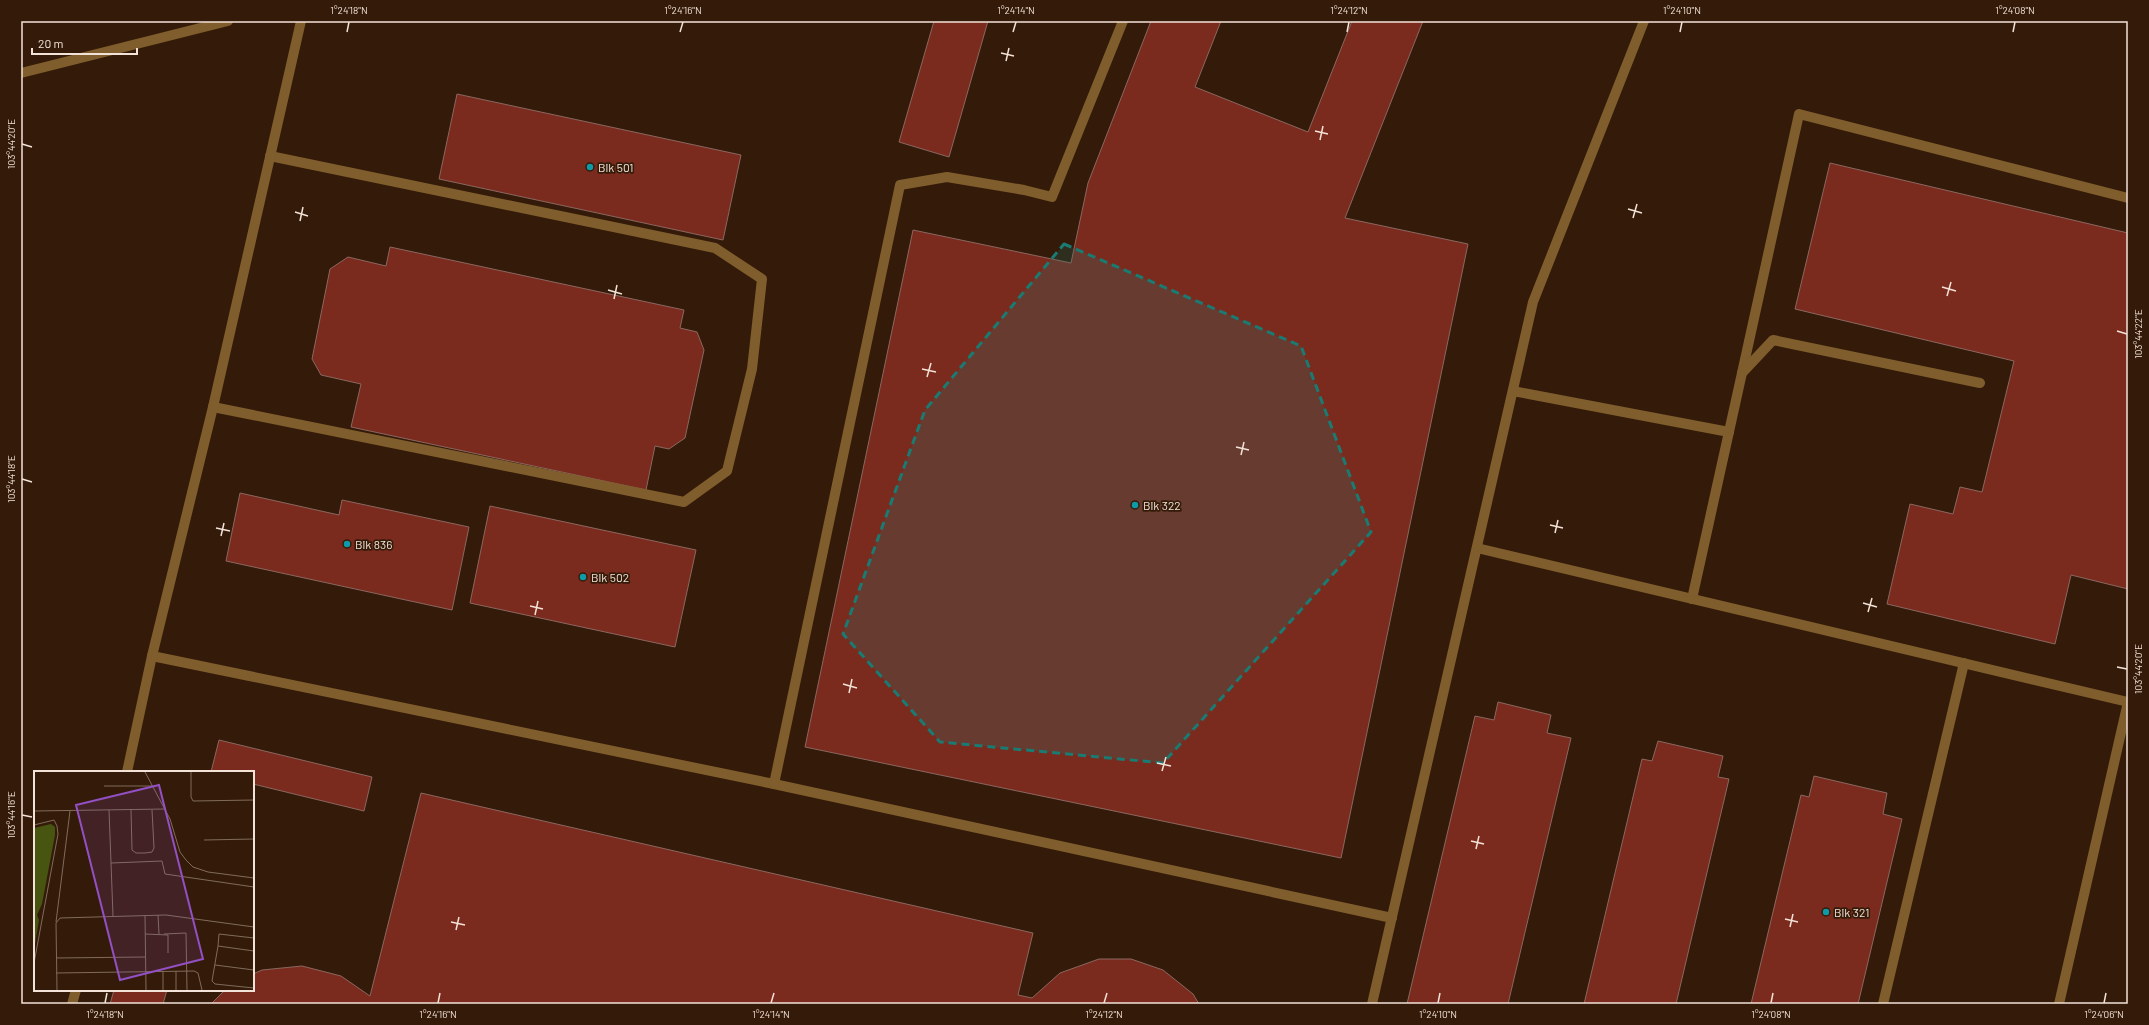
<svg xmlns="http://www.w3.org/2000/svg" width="2149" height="1025" font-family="Barlow,sans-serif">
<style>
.building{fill:#7b2b1e;stroke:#8b6760}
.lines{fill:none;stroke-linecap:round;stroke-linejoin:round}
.minor{stroke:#7f5d2c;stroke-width:10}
.marked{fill:#1a7b73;fill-opacity:0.2;stroke:#1a7b73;stroke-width:3;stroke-dasharray:8 5;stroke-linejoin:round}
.ticks{fill:none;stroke:#f3e2d7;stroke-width:1.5}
.culture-dot{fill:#0f9aa8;stroke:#341b09;stroke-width:1.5}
.labels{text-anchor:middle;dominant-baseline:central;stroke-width:3.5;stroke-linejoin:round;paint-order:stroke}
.poi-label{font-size:12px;fill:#f3e2d7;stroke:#341b09;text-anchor:start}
.inset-road{fill:none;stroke:#806b5b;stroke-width:1}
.view{fill:#9350c4;fill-opacity:0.15;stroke:#9350c4;stroke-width:2}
.inset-edge{fill:none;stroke:#f3e2d7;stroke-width:2}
.neatline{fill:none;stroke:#f3e2d7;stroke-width:1.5}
.ticks-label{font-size:10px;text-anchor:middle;fill:#f3e2d7}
</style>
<rect width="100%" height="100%" fill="#341b09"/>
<g class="building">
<path d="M934,21H988L949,157L899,142Z"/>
<path d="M1151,21H1221L1195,87L1308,132L1352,21H1423L1345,218L1468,244L1341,858L805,747L913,230L1071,263L1088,183Z"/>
<path d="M457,94L741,155L723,240L439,179Z"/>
<path d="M1830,163L2128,233V589L2071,575L2055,644L1887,604L1910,504L1953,514L1960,487L1982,492L2014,361L1795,309Z"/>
<path d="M390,247L684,310L680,328L697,332L704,350L685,438L669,449L655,446L646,490L351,427L361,384L321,375L312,359L330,269L348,257L386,266Z"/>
<path d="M240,493L339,515L342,500L469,527L452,610L226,561Z"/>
<path d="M490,506L696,550L675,647L470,603Z"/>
<path d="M1498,702L1551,715L1547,733L1571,738L1508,1004H1407L1475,716L1494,720Z"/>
<path d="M219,740L372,777L364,811L253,784V772H211Z"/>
<path d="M1658,741L1723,756L1718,777L1729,779L1676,1004H1584L1642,759L1652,761Z"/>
<path d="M1814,776L1887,793L1883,814L1902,819L1858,1004H1751L1801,795L1809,797Z"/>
<path d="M421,793L1033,933L1018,995L1032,998L1060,973L1099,959H1131L1163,970L1193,994L1199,1004H211L225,990H253V974L262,970L302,966L341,976L370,996Z"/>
<path d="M114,990H167L163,1004H110Z"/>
</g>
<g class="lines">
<g class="minor">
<path d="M21,73L228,21"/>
<path d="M1742,373L1799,114L2128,198"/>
<path d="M1513,391L1729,432"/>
<path d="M213,407L684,502L727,471L752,369L762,279L715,248L270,156"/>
<path d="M1477,548L2128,702"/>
<path d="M1692,599L1742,373L1773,340L1980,383"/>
<path d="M152,656L774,784L1392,918"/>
<path d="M127,772L152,656L213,407L301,21"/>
<path d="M774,784L900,185L947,177L1024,190L1052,197L1123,21"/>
<path d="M72,1004L76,990"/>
<path d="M1372,1004L1533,302L1644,21"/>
<path d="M1883,1004L1964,663"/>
<path d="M2059,1004L2128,702"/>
</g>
</g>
<path class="marked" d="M1064,244L1301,346L1371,532L1163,763L940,742L843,634L925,410Z"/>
<path class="ticks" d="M347,32L349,22M680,32L683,22M1013,32L1016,22M1347,32L1349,22M1680,32L1682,22M2013,32L2015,22M1001,53L1014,56M1006,61L1009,48M1315,131L1328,134M1320,140L1323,126M22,144L32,147M1628,209L1642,213M295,212L308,216M1633,218L1637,204M300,221L303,207M1942,287L1956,291M608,290L622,294M1947,296L1951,282M614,299L617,285M2117,331L2127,334M922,369L936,372M927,377L931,363M1236,447L1249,450M1241,455L1244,442M22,479L32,482M1550,525L1563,528M216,528L230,531M1555,533L1558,520M221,536L224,523M1863,603L1877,607M530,606L543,609M1868,612L1872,598M535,615L538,601M2117,667L2127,669M843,684L857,688M849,693L852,679M1157,763L1171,766M1162,771L1166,757M22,815L32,817M1471,841L1484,844M1476,849L1479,836M1785,919L1798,922M451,922L465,925M1790,927L1793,914M456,930L459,917M105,1003L107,993M438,1003L440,993M771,1003L774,993M1104,1003L1107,993M1438,1003L1440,993M1771,1003L1773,993M2104,1003L2106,993"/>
<g class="culture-dot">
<circle cx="590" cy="167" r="4"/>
<circle cx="1135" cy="505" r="4"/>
<circle cx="347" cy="544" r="4"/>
<circle cx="583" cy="577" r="4"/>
<circle cx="1826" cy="912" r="4"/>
</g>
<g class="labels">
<g class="poi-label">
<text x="598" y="167">Blk 501</text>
<text x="1143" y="505">Blk 322</text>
<text x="355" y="544">Blk 836</text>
<text x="591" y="577">Blk 502</text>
<text x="1834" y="912">Blk 321</text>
</g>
</g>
<g transform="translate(34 771)">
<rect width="220" height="220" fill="#341b09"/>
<path d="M17,53L21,56V64L8,133L3,144L5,149L0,179V57Z" fill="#475511"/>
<path class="inset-road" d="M111,1L136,48L146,81L152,89L159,96L174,101L220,107M157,1V26L159,30L220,29M70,15H119M75,39L79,145M97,39L98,79L102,82H111L118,81L120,77L118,39M0,40L131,38M0,54L20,49L23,55L24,63L0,192M170,69L220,68M77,92L128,90L131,103L220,116M124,144L125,163M111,145L112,219M22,151L36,40M111,163L134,164V182M130,163L152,162L153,219M184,175L185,163L220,167M220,180L184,175L178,210L181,213L220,217M22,187L111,186M181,194L220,199M129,200V219M142,200V219M22,202L160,200L164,202L168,219M23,219L22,152L26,147L132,144L220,156"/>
<path class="view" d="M125,14L169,188L86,209L42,34Z"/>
<rect width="220" height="220" class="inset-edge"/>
</g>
<rect width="2149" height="1025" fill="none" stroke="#341b09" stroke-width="44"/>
<path d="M32 48v6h105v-6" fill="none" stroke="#f3e2d7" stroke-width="2"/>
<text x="38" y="48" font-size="12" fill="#f3e2d7" stroke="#341b09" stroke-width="3" paint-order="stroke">20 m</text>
<rect x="22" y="22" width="2105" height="981" class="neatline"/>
<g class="ticks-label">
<text x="349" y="14">1°24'18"N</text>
<text x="683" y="14">1°24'16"N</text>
<text x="1016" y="14">1°24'14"N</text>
<text x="1349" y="14">1°24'12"N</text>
<text x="1682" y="14">1°24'10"N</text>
<text x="2015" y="14">1°24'08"N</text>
<text transform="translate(11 144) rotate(-90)" y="4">103°44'20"E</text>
<text transform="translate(2138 334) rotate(-90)" y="4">103°44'22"E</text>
<text transform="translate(11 479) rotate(-90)" y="4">103°44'18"E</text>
<text transform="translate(2138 669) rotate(-90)" y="4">103°44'20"E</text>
<text transform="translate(11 815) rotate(-90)" y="4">103°44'16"E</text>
<text x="105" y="1018">1°24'18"N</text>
<text x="438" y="1018">1°24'16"N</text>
<text x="771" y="1018">1°24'14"N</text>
<text x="1104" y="1018">1°24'12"N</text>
<text x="1438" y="1018">1°24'10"N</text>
<text x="1771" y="1018">1°24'08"N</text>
<text x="2104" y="1018">1°24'06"N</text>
</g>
</svg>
